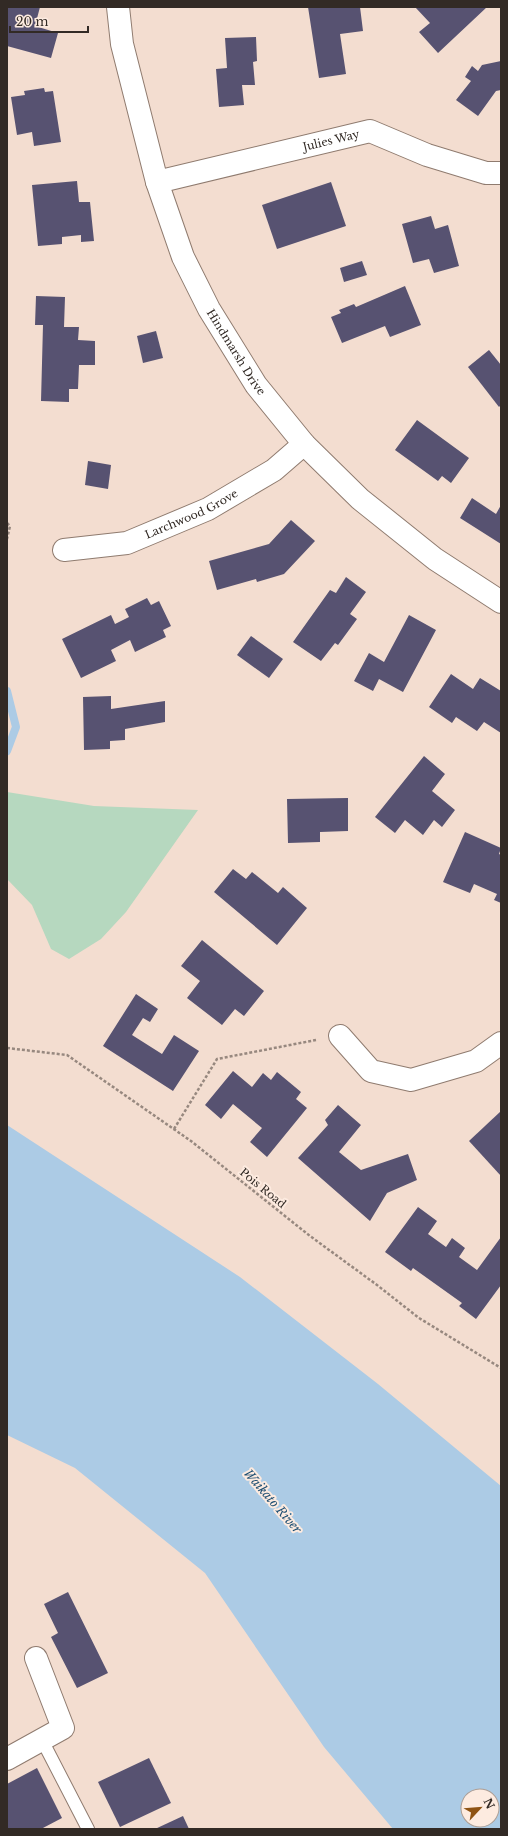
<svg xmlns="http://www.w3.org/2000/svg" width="508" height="1836" font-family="'Libre Baskerville',serif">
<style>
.green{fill:#b6d8bf}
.water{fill:#accbe5;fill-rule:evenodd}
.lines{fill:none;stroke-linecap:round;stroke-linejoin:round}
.stream{stroke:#accbe5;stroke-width:8}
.building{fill:#575271}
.service-casing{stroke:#8f7b6f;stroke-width:14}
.minor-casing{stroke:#8f7b6f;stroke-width:24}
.path{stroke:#97887f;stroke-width:2.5;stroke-dasharray:3 2;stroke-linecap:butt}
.service{stroke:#fff;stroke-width:12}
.minor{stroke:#fff;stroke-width:22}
.labels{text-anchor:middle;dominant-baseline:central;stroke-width:4;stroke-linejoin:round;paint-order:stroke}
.street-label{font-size:11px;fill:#322a25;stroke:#fdebe0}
.water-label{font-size:12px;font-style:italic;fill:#1c4d71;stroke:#fdebe0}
</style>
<rect width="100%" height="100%" fill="#f3ddd0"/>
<path class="green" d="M7,792L94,806L198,810L126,912L101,939L69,959L51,949L32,905L7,879Z"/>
<path class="water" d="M7,1125L240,1277L378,1384L501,1486V1829H393L324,1747L205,1573L75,1468L7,1435ZM468,1796H492V1820H468Z"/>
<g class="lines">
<path class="stream" d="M7,691L16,727L7,751"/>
</g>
<g class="building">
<path d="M7,7H40L35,26L58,33L51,58L7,46Z"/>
<path d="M308,7H360L363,31L340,34L346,74L319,78Z"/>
<path d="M415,7H487L438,53L419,32L430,23Z"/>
<path d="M256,37L257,61L253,62L255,85H242L244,105L219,107L216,69L227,68L225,38Z"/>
<path d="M501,61V90L496,91L478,116L456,100L471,81L465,77L472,66L478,71L482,65Z"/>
<path d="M44,88L45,92L53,91L61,142L34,146L32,132L17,135L11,97L25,95L24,91Z"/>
<path d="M77,181L79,202H90L94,241L81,242V235L62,237V244L38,246L32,185Z"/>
<path d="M331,182L346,226L277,249L262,205Z"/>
<path d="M431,216L435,229L448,225L459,266L434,273L429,259L413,263L402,224Z"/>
<path d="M362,261L367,275L344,282L340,268Z"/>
<path d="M405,286L421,325L390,337L385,326L342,343L331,317L341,313L339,310L354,304L356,307Z"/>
<path d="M36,296L65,297L64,327H79L78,340L95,341V365H79L78,389H69V402L41,401L43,325H35Z"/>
<path d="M156,331L163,358L143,363L137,336Z"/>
<path d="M489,350L501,365V405L499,407L468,367Z"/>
<path d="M417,420L469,458L451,483L442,476L438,481L395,450Z"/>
<path d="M88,461L111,465L108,489L85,485Z"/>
<path d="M472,498L496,514L501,505V544L460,518Z"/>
<path d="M291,520L315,541L284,574L257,582L256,579L217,590L209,561L269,544Z"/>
<path d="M346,577L366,592L350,614L357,619L338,645L335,643L321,661L293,642L330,590L336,593Z"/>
<path d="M147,598L151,605L159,601L171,626L163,630L166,637L135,652L130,640L111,650L116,661L81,678L62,639L111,615L115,624L129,617L125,609Z"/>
<path d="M409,615L436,630L403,692L379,679L373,691L354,681L369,653L384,662Z"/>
<path d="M251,636L283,659L269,678L237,655Z"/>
<path d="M451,674L473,689L480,678L501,691V733L484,722L477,731L456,717L452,723L429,707Z"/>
<path d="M111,696V709L165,701V722L125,729V740L110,741V749L84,750L83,697Z"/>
<path d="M424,756L445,774L432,791L455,810L442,827L434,820L423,835L405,820L395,833L375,817Z"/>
<path d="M348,798V831L320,832V842L288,843L287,799Z"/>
<path d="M465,832L501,848L499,854L501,855V903L494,900L497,894L474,884L470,893L443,882Z"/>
<path d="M233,869L246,879L252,872L278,893L283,887L307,908L277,945L214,892Z"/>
<path d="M202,940L264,991L244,1016L235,1009L222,1025L187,998L200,981L181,966Z"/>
<path d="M136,994L158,1009L150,1022L143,1018L132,1035L162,1054L174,1035L199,1051L173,1091L103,1046Z"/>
<path d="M233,1071L252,1087L263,1073L271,1080L277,1072L301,1092L296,1099L307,1108L267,1157L250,1142L262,1128L233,1104L221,1119L205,1105Z"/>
<path d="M338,1105L361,1125L339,1152L361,1170L408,1154L417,1180L387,1193L370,1221L298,1158L328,1125L325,1120Z"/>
<path d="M501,1111V1176L469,1141Z"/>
<path d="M418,1207L437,1221L428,1234L446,1247L452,1238L465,1248L459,1257L477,1270L501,1237V1285L476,1319L459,1306L462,1303L413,1268L411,1271L385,1252Z"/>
<path d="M68,1592L108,1673L77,1688L51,1637L58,1633L44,1604Z"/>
<path d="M149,1758L171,1803L120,1827L98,1782Z"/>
<path d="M37,1768L62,1818L41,1829H7V1784Z"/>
<path d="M183,1816L189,1829H155Z"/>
</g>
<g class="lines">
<g class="service-casing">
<path id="service" d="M42,1740L88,1829"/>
</g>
<g class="minor-casing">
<g id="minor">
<path id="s1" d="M118,7L122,44L157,182L183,257L209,309L256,385L304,444L360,499L435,559L501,602"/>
<path id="s2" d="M157,182L370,131L427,155L486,173H501"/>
<path id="s3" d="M64,550L127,543L208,509L274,470L304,444"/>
<path d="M340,1036L371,1071L411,1080L476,1061L501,1043"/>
<path d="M7,1759L63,1728L36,1658"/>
</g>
</g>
<g class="path">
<path d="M7,523L10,526L7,539"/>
<path d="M7,1048L67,1055L191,1141L310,1236L377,1285L419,1318L501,1368"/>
<path d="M174,1129L217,1059L316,1040"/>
</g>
<use href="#service" class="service"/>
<use href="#minor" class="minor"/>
</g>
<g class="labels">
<g class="street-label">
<text stroke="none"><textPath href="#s2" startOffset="179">Julies Way</textPath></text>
<text stroke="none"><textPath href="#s1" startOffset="368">Hindmarsh Drive</textPath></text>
<text stroke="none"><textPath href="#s3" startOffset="134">Larchwood Grove</textPath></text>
<text transform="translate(263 1188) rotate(39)">Pois Road</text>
</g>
<g class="water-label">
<text transform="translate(273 1501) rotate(49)">Waikato River</text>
</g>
</g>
<rect width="508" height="1836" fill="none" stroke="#322a25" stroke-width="16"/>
<g transform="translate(480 1808) rotate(64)"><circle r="19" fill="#fdebe0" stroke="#ac9e95"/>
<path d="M0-3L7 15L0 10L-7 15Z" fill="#8f5313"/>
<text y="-6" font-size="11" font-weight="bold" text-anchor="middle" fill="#322a25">N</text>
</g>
<path d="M10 26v6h78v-6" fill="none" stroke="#322a25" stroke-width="2"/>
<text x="16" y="26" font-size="12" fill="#322a25" stroke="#fdebe0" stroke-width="3" paint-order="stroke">20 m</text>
</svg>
